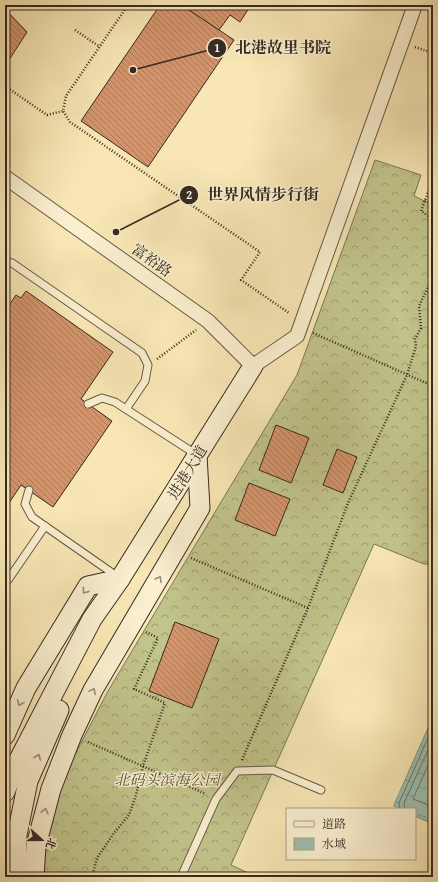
<svg xmlns="http://www.w3.org/2000/svg" width="438" height="882" font-family="'Gentium Book Plus','Noto Serif SC',serif">
<style>
.forest{fill:url(#forest-crowns);stroke:#7b7757}
.water{fill:url(#water-ripples);stroke:#738377}
.pier{fill:#f8e7b5}
.lines{fill:none;stroke-linecap:round;stroke-linejoin:round}
.shore{stroke:#697469;stroke-width:1}
.building{fill:url(#building-back-hatch);stroke:#352a23}
.lane-casing{stroke:#665948;stroke-width:9}
.street-casing{stroke:#665948;stroke-width:16}
.secondary-casing{stroke:#352a23;stroke-width:21}
.path{stroke:#352a23;stroke-width:2.5;stroke-dasharray:1 2;stroke-linecap:butt}
.lane{stroke:#faefcf;stroke-width:7}
.street{stroke:#faefcf;stroke-width:14}
.secondary{stroke:#faefcf;stroke-width:19}
.oneway{stroke:#988c79}
.labels{text-anchor:middle;dominant-baseline:central;stroke-width:3;stroke-linejoin:round;paint-order:stroke}
.street-label{font-size:15px;fill:#352a23;stroke:#faefcf}
.park-label{font-size:15px;font-style:italic;fill:#58503d;stroke:#faefcf}
.leader{fill:none;stroke:#352a23;stroke-width:1.5}
.callout-dot{fill:#352a23;stroke:#faefcf;stroke-width:1.5}
.mark-label{font-size:12px;text-anchor:middle;font-weight:bold;fill:#fff}
.callout-label{font-size:16px;text-anchor:middle;font-weight:bold;fill:#352a23;stroke:#faefcf;stroke-width:3;stroke-linejoin:round;paint-order:stroke}
</style>
<defs>
<pattern id="forest-crowns" width="20" height="18" patternUnits="userSpaceOnUse"><rect width="20" height="18" fill="#c1c48b"/><path d="M2 6a3 3 0 1 1 6 0M12 15a3 3 0 1 1 6 0" fill="none" stroke="#9e9f71"/></pattern>
<pattern id="water-ripples" width="26" height="14" patternUnits="userSpaceOnUse"><rect width="26" height="14" fill="#9dbfaf"/><path d="M2 4q2-2 4 0t4 0M15 11q2-2 4 0t4 0" fill="none" stroke="#819b8e"/></pattern>
<pattern id="building-back-hatch" width="6" height="6" patternUnits="userSpaceOnUse"><rect width="6" height="6" fill="#d6946a"/><path d="M-1 5l2 2M0 0l6 6M5-1l2 2" fill="none" stroke="#ae7957"/></pattern>
</defs>
<rect width="100%" height="100%" fill="#f8e7b5"/>
<filter id="stains"><feTurbulence type="fractalNoise" baseFrequency=".005" numOctaves="4"/><feColorMatrix values="0 0 0 0 .2 0 0 0 0 .09 0 0 0 0 .02 0 0 0 .5 -.17"/></filter>
<radialGradient id="worn" r=".72"><stop offset=".6" stop-color="#630" stop-opacity="0"/><stop offset="1" stop-color="#630" stop-opacity=".3"/></radialGradient>
<path class="forest" d="M375,160L421,175L414,196L433,205V561L430,564H424L374,544L231,865L257,877H42L44,853L55,800L70,764L108,691L297,375Z"/>
<path class="water" d="M433,717V824L415,816V809H400L393,806Z"/>
<path class="pier" d="M433,715L393,806L400,809H395L391,805Z"/>
<g class="lines">
<g class="shore">
<path d="M433,754L413,799L433,807"/>
<path d="M400,809L399,803L433,727"/>
<path d="M405,809L404,803L433,739"/>
</g>
</g>
<g class="building">
<path d="M160,5H182L234,40L148,167L81,121Z"/>
<path d="M192,5H251L240,22L230,15L219,30L189,10Z"/>
<path d="M5,9L27,32L9,60L5,57Z"/>
<path d="M26,291L113,352L81,399L112,421L53,507L21,485L5,509V311L16,295L21,298Z"/>
<path d="M276,425L309,438L291,483L259,470Z"/>
<path d="M337,449L357,457L343,493L323,485Z"/>
<path d="M249,483L290,499L275,536L235,520Z"/>
<path d="M175,622L219,639L192,708L149,691Z"/>
</g>
<g class="lines">
<g class="lane-casing">
<g id="lane">
<path d="M5,262L12,263L142,353L148,365L145,381L126,409"/>
<path d="M88,404L102,398L115,402L197,455"/>
<path d="M29,490L25,504L32,517L118,577"/>
<path d="M5,581L8,580L45,526"/>
<path d="M181,877L216,799L237,771L273,770L321,790"/>
</g>
</g>
<g class="street-casing">
<path id="street" d="M5,177L208,321L253,366L297,336L415,5"/>
</g>
<g class="secondary-casing">
<g id="secondary">
<path d="M5,735L26,688L88,586L120,579"/>
<path d="M5,792L13,771L92,619L120,579L253,366"/>
<path d="M16,877L17,835L28,781L59,710"/>
<path d="M34,877L36,846L51,789L72,735L93,690L200,508L197,455"/>
</g>
</g>
<g class="path">
<path d="M128,5L66,96L63,111L70,122L260,252L241,280L289,313"/>
<path d="M75,30L100,47"/>
<path d="M415,47L433,53"/>
<path d="M5,86L47,115L63,111"/>
<path d="M433,179L421,211L433,219"/>
<path d="M425,200L433,204"/>
<path d="M313,333L433,386"/>
<path d="M157,359L196,330"/>
<path d="M191,558L308,608"/>
<path d="M88,742L206,794"/>
<path d="M242,760L308,608L348,503L407,375L416,346L415,339L421,328L419,306L433,277"/>
<path d="M92,877L97,858L114,833L129,815L136,795L143,766L165,703L134,689L158,638L146,632"/>
</g>
<use href="#lane" class="lane"/>
<use href="#street" class="street"/>
<use href="#secondary" class="secondary"/>
</g>
<defs><path id="oneway-chevron" d="M-2-3.5L2.5 0L-2 3.5" fill="none" stroke-width="1.6" stroke-linecap="round" stroke-linejoin="round"/></defs>
<g class="oneway">
<use href="#oneway-chevron" transform="translate(159 579) rotate(-60)"/>
<use href="#oneway-chevron" transform="translate(85 591) rotate(126)"/>
<use href="#oneway-chevron" transform="translate(93 691) rotate(-62)"/>
<use href="#oneway-chevron" transform="translate(20 703) rotate(114)"/>
<use href="#oneway-chevron" transform="translate(38 757) rotate(-68)"/>
<use href="#oneway-chevron" transform="translate(45 811) rotate(-76)"/>
</g>
<g class="labels">
<g class="street-label">
<text transform="translate(152 260) rotate(35)">富裕路</text>
<text transform="translate(187 472) rotate(-58)">进港大道</text>
</g>
<g class="park-label">
<text x="167" y="779">北码头滨海公园</text>
</g>
</g>
<path class="leader" d="M133 70L217 48M116 232L189 195"/>
<g class="callout-dot">
<circle cx="133" cy="70" r="4"/>
<circle cx="116" cy="232" r="4"/>
<circle cx="217" cy="48" r="10"/>
<circle cx="189" cy="195" r="10"/>
</g>
<g class="mark-label">
<text x="217" y="52">1</text>
<text x="189" y="199">2</text>
</g>
<g class="callout-label">
<text x="283" y="53">北港故里书院</text>
<text x="263" y="200">世界风情步行街</text>
</g>
<rect width="438" height="882" fill="none" stroke="#f8e7b5" stroke-width="20"/>
<rect x="6" y="6" width="426" height="870" fill="none" stroke="#352a23" stroke-width="2"/>
<rect x="10" y="10" width="418" height="862" fill="none" stroke="#352a23"/>
<rect x="286" y="808" width="130" height="52" fill="#faefcf" stroke="#aba08a"/>
<rect x="294" y="821" width="20" height="6" fill="#faefcf" stroke="#aba08a"/>
<text x="322" y="828" font-size="12" fill="#352a23">道路</text>
<rect x="294" y="838" width="20" height="12" fill="url(#water-ripples)" stroke="#aba08a"/>
<text x="322" y="848" font-size="12" fill="#352a23">水域</text>
<g transform="translate(42 840) rotate(111)" stroke="#faefcf" stroke-width="3" paint-order="stroke">
<path d="M0-3L7 15L0 10L-7 15Z" fill="#352a23"/>
<text y="-6" font-size="11" font-weight="bold" text-anchor="middle" fill="#352a23">北</text>
</g>
<rect width="100%" height="100%" filter="url(#stains)"/>
<rect width="100%" height="100%" fill="url(#worn)"/>
</svg>
